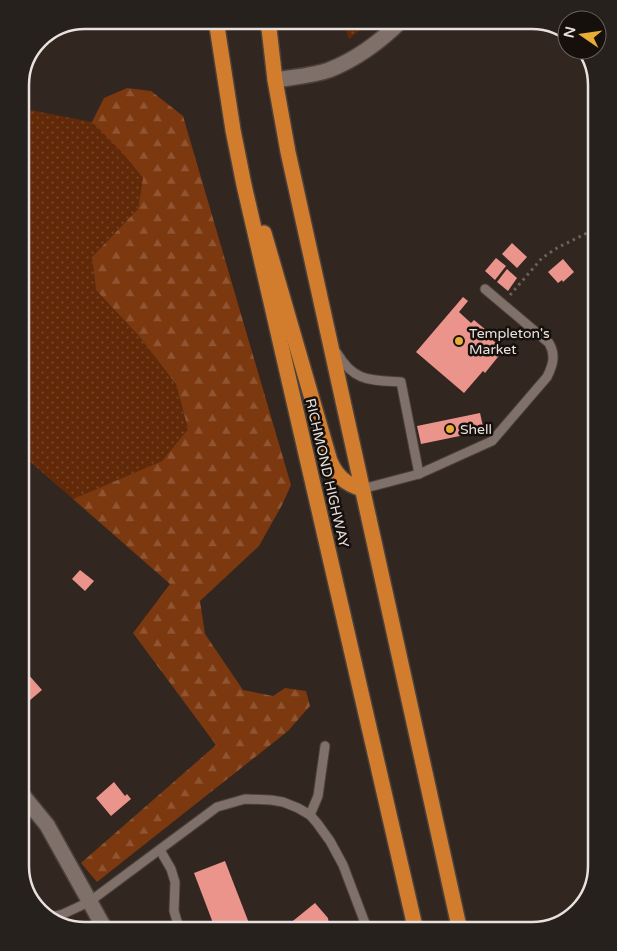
<svg xmlns="http://www.w3.org/2000/svg" width="617" height="951" font-family="'Varela Round',sans-serif">
<style>
.grass{fill:url(#grass-dots)}
.forest{fill:url(#forest-firs)}
.building{fill:#eb948b}
.lines{fill:none;stroke-linecap:round;stroke-linejoin:round}
.lane-casing{stroke:#4c413c;stroke-width:11}
.street-casing{stroke:#4c413c;stroke-width:18}
.highway-casing{stroke:#4c413c;stroke-width:18}
.path{stroke:#6c625c;stroke-width:3;stroke-dasharray:2.5 4;stroke-linecap:butt}
.lane{stroke:#7f7069;stroke-width:9}
.street{stroke:#7f7069;stroke-width:15}
.highway{stroke:#d27d2d;stroke-width:15}
.poi-dot{fill:#e8ac37;stroke:#16100d;stroke-width:2}
.labels{text-anchor:middle;dominant-baseline:central;stroke-width:5;stroke-linejoin:round;paint-order:stroke}
.poi-label{font-size:14px;fill:#e9e1dd;stroke:#16100d;text-anchor:start}
.street-label{font-size:14px;fill:#e9e1dd;stroke:#16100d}
.rim{fill:none;stroke:#e9e1dd;stroke-width:2.5}
</style>
<defs>
<pattern id="grass-dots" width="8" height="8" patternUnits="userSpaceOnUse" patternTransform="scale(1.25)"><rect width="8" height="8" fill="#612907"/><path d="M2 2h.1M6 6h.1" fill="none" stroke="#78482b" stroke-width="1.8" stroke-linecap="round"/></pattern>
<pattern id="forest-firs" width="22" height="20" patternUnits="userSpaceOnUse" patternTransform="scale(1.25)"><rect width="22" height="20" fill="#7c380f"/><path d="M5 1l3.5 6h-7zM16 11l3.5 6h-7z" fill="#8f5432"/></pattern>
</defs>
<rect width="100%" height="100%" fill="#322620"/>
<g class="grass">
<path d="M343,20H373L349,39Z"/>
<path d="M20,108L92,122L122,151L143,178L138,209L92,257L96,290L138,335L176,384L188,429L162,461L73,499L28,460L20,450Z"/>
</g>
<path class="forest" d="M127,88L151,91L183,116L291,485L282,505L259,546L200,601L205,634L243,690L273,696L285,688L306,691L310,706L288,731L97,882L81,863L216,745L133,633L170,584L73,499L162,461L188,429L176,384L138,335L96,290L92,257L138,209L143,178L121,151L92,122L104,98Z"/>
<g class="building">
<path d="M512,243L527,257L517,268L502,254Z"/>
<path d="M496,258L506,266L495,280L485,271Z"/>
<path d="M563,259L574,272L563,282L562,280L558,283L548,272Z"/>
<path d="M507,269L517,278L508,291L497,282Z"/>
<path d="M463,297L468,301L459,312L471,323L474,320L486,330L484,333L502,348L500,351L502,352L485,373L483,371L464,393L416,352Z"/>
<path d="M480,413L484,431L421,444L417,426Z"/>
<path d="M80,570L94,581L85,591L72,579Z"/>
<path d="M20,665L42,690L22,707L20,705Z"/>
<path d="M114,782L125,796L127,794L131,799L111,816L96,798Z"/>
<path d="M225,861L252,931H216L194,873Z"/>
<path d="M315,903L328,918L330,931H285L283,929Z"/>
</g>
<g class="lines">
<g class="lane-casing">
<g id="lane">
<path d="M337,353C354,382 370,380 401,382L419,474"/>
<path d="M362,489L419,474L492,441L547,377C553,365 556,355 549,343L485,289"/>
<path d="M310,815L318,796L325,746"/>
<path d="M160,850L171,869L175,882L174,911L180,931"/>
<path d="M47,918L63,914L89,902L217,807L245,799L271,800L283,802L298,808L310,815L317,823L330,841L343,865L368,931"/>
</g>
</g>
<g class="street-casing">
<g id="street">
<path d="M275,80C293,77 312,76 329,70C357,59 380,42 402,20"/>
<path d="M20,792L47,825L106,931"/>
</g>
</g>
<g class="highway-casing">
<g id="highway">
<path d="M216,20L233,130L244,185L416,931"/>
<path d="M268,20L275,80L288,152L460,931"/>
<path d="M264,233L330,461C337,477 346,484 362,489"/>
</g>
</g>
<path class="path" d="M510,295L542,258L557,248L597,228"/>
<use href="#lane" class="lane"/>
<use href="#street" class="street"/>
<use href="#highway" class="highway"/>
</g>
<g class="poi-dot">
<circle cx="459" cy="341" r="5"/>
<circle cx="450" cy="429" r="5"/>
</g>
<g class="labels">
<g class="poi-label">
<text x="469" y="333">Templeton's<tspan x="469" dy="16">Market</tspan></text>
<text x="460" y="429">Shell</text>
</g>
<g class="street-label">
<text transform="translate(327 473) rotate(77)">RICHMOND HIGHWAY</text>
</g>
</g>
<path d="M0 0H617V951H0ZM85 29H532A56 56 0 0 1 588 85V866A56 56 0 0 1 532 922H85A56 56 0 0 1 29 866V85A56 56 0 0 1 85 29Z" fill="#27211e" fill-rule="evenodd"/>
<path class="rim" d="M85 29H532A56 56 0 0 1 588 85V866A56 56 0 0 1 532 922H85A56 56 0 0 1 29 866V85A56 56 0 0 1 85 29Z"/>
<g transform="translate(582 35) rotate(283)"><circle r="24" fill="#16100d" stroke="#6a6460"/>
<path d="M0-4L9 19L0 12L-9 19Z" fill="#e8ac37"/>
<text y="-8" font-size="14" font-weight="bold" text-anchor="middle" fill="#e9e1dd">N</text>
</g>
</svg>
